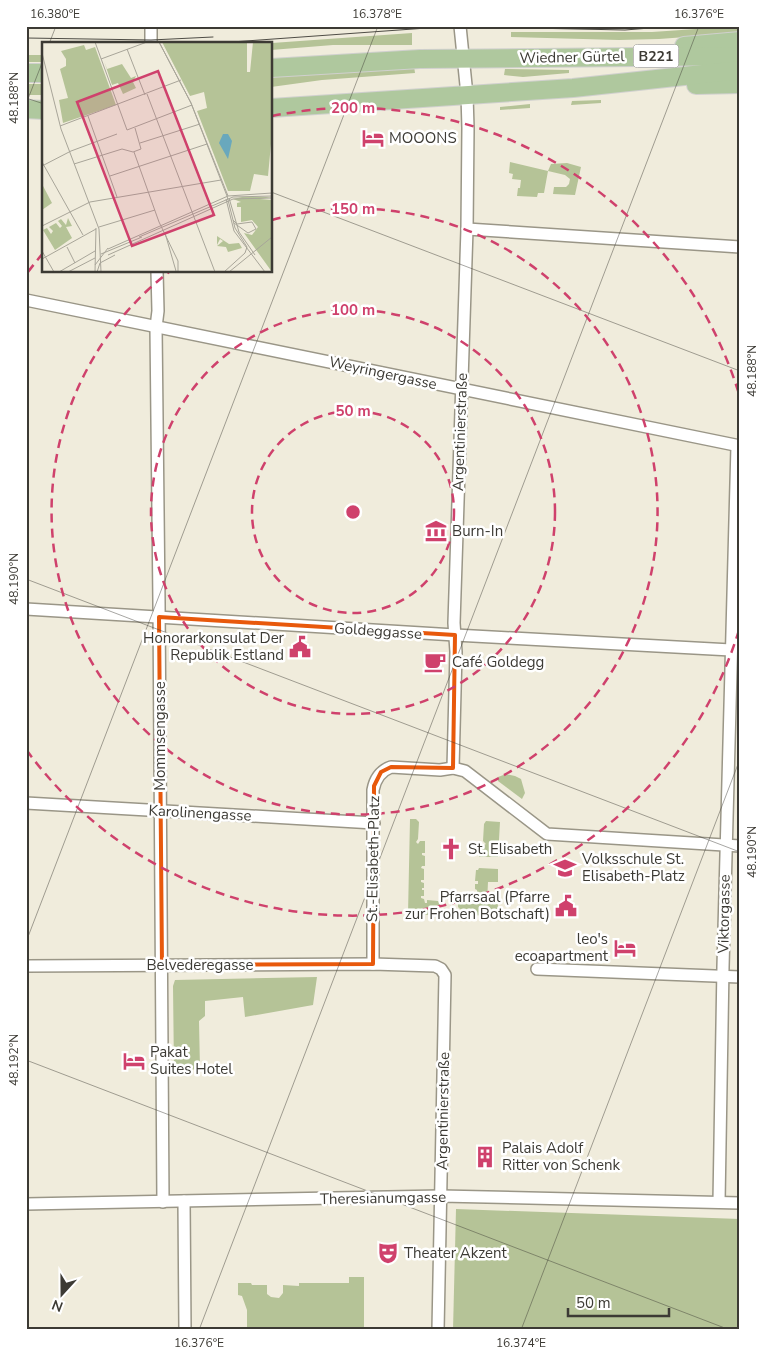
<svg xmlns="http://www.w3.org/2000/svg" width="766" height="1356" font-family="'Nunito Sans',sans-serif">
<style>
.green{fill:#b5c397}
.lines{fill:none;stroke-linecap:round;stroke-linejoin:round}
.street-casing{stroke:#9a9687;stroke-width:14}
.primary-casing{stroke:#d0d0ce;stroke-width:20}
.street{stroke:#fff;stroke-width:11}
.primary{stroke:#afc89e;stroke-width:18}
.tram{stroke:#4f4d46;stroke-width:1}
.marked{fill:none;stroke:#e8590c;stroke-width:4;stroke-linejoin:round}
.ticks{fill:none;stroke:#3c3a34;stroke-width:1;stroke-opacity:0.45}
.ring{fill:none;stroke:#cf416c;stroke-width:2.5;stroke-dasharray:9 6}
.labels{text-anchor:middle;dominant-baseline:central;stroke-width:5;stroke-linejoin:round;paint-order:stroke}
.shield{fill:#fff;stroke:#767571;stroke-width:1}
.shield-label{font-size:14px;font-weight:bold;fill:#3c3a34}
.street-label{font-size:15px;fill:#3c3a34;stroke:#fff}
.poi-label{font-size:15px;fill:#3c3a34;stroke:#fff;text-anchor:start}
.inset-road{fill:none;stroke:#a8a599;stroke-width:1}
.view{fill:#cf416c;fill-opacity:0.15;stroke:#cf416c;stroke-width:2.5}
.inset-edge{fill:none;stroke:#3c3a34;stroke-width:2.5}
.centre{fill:#cf416c;stroke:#fff;stroke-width:2.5}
.ring-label{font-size:15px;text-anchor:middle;font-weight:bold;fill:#cf416c;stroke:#fff;stroke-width:5;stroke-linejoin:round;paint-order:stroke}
.neatline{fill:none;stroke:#3c3a34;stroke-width:2}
.ticks-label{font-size:12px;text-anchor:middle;fill:#3c3a34}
</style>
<rect width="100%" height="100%" fill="#f0ecdc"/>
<g class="green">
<path d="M740,26V33L659,39L619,40L511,37V32H652Z"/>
<path d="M412,33V45H333L271,50V44H258Z"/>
<rect x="26" y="55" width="18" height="7"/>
<path d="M414,66L415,73L322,80L271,87V76Z"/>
<path d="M505,69L569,70V73L523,77L504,75Z"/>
<rect x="26" y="84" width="18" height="11"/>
<path d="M601,100V103L571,105L572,101Z"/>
<path d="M530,104V108L500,110V107Z"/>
<path d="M510,162L548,171L551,164L567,163L581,167L575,195L553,194L554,187H566L569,184L570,179L565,175L548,171L544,193H538L537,197L517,196L518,188H520L521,180L512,179L513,174L509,173Z"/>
<path d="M506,774L515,776L521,779L525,793L522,799L498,781V777Z"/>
<path d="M410,819H416L419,822L418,839L416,842L418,844L420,841H425V853H422V855L425,856V866H422L421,868L424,869V880H421V882L424,883V888H422V890H424V896H421V898L424,899L425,903H427V900L438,901L440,903V907L432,915L408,914Z"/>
<path d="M486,821L500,822L498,857H479V854H476V843L484,845L486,844L483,841L484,824Z"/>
<path d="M479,868L498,869V882H488L487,903L498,904L497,916L466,915L458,907V903L460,901H471V904H473L475,900H478V898L475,897V892H477V890L475,889V884H478V881H475L476,870H478Z"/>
<path d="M317,977L313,1005L245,1017L243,997L205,1001V1016L199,1021L200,1069L174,1071L173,986L175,980Z"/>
<path d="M456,1209L740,1219V1330H453Z"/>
<path d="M349,1277H364V1330H247V1310L242,1296L238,1295V1283H251L252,1285H267V1294L271,1297L279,1298L283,1293V1285L299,1286V1283H349Z"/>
</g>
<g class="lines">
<g class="street-casing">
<g id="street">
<path d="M151,26V44"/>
<path d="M467,229L740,247"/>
<path d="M157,271L158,311L156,327L159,603L163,1202"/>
<path d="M26,300L740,446"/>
<path d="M26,609L455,635L731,650"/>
<path d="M453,768L456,652L454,623L467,229L468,128L467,95L460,26"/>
<path d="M26,803L374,823"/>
<path d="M373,964V790C375,779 380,771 391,767L440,770L453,768L465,771L547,834L740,846"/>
<path d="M26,966L373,964L435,966L441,969L445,975L438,1330"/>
<path d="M537,969L740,977"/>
<path d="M184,1201L185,1330"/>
<path d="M719,1202L723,967L737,446"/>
<path d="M26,1204L441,1196L740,1203"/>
</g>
</g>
<g class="primary-casing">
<g id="primary">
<path d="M684,46L740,41"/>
<path d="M271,68L420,59L740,56"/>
<path d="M26,73H44"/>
<path d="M696,85L740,84"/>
<path d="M271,108L573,88L740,70"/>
<path d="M26,109L44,110"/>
</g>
</g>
<use href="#street" class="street"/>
<use href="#primary" class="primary"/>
<g class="tram">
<path d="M26,38L151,40L213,37"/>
<path d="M204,44L427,28L480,27L625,30L675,26"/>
</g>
</g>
<path class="marked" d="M159,617L455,635L453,768L391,767L381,772L374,786L373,964L162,965Z"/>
<path class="ticks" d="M49,44L56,26M26,98L44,104M26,104L44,58M271,192L740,371M26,579L740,852M26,942L378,26M26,1060L730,1330M199,1330L699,26M521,1330L740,759"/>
<g class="ring">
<circle cx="353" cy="512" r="101"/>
<circle cx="353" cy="512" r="202"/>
<path d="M272 220A303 303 0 1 1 169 272"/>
<path d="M739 630A404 404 0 0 1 28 752M28 272A404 404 0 0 1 44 252M272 116A404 404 0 0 1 739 394"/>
</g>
<defs>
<g id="hotel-bare" transform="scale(1.725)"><path d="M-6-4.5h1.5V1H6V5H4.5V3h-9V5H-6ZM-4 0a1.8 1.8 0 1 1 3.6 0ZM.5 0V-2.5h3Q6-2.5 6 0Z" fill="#cf416c" stroke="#fff" stroke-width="2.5" paint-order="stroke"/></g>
<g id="museum-bare" transform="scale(1.725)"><path d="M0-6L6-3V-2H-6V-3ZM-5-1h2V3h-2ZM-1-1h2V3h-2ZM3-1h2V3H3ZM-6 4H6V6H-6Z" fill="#cf416c" stroke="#fff" stroke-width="2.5" paint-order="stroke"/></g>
<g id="civic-bare" transform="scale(1.725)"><path d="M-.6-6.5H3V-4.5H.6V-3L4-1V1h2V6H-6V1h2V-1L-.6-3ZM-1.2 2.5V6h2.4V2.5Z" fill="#cf416c" stroke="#fff" stroke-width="2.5" paint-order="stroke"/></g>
<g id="cafe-bare" transform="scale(1.725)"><path d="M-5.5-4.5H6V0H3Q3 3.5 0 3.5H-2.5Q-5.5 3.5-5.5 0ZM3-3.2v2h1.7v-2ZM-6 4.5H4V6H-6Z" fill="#cf416c" stroke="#fff" stroke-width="2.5" paint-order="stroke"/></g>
<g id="church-bare" transform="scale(1.725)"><path d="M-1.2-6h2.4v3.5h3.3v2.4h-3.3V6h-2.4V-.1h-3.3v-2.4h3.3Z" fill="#cf416c" stroke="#fff" stroke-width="2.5" paint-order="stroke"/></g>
<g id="school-bare" transform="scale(1.725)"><path d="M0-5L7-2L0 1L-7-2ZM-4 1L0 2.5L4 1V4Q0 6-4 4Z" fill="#cf416c" stroke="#fff" stroke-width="2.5" paint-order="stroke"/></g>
<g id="building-bare" transform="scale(1.725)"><path d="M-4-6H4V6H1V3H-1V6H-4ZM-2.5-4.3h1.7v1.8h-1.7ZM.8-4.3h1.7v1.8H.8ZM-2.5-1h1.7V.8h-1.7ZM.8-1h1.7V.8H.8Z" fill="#cf416c" stroke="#fff" stroke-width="2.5" paint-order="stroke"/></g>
<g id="theatre-bare" transform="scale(1.725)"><path d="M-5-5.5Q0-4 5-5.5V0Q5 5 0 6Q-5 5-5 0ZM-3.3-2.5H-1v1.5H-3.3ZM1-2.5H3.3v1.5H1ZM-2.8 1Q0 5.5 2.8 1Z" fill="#cf416c" stroke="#fff" stroke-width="2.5" paint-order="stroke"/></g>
</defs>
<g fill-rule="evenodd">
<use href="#hotel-bare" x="373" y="138"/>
<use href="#museum-bare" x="436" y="531"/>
<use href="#civic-bare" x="300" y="647"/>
<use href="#cafe-bare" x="435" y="662"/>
<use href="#church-bare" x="451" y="849"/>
<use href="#school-bare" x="565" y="868"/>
<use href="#civic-bare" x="566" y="906"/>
<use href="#hotel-bare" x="625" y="948"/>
<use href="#hotel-bare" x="134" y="1061"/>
<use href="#building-bare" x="485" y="1157"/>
<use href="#theatre-bare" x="388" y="1253"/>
</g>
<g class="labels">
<rect class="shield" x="633.5" y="44.5" width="45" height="23" rx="4"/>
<g class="shield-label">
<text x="656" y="56">B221</text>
</g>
<g class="street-label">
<text transform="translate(572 57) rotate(-1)">Wiedner Gürtel</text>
<text transform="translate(383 373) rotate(12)">Weyringergasse</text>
<text transform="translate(460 432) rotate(-88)">Argentinierstraße</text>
<text transform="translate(378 631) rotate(4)">Goldeggasse</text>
<text transform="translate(160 736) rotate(-90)">Mommsengasse</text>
<text transform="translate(200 813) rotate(3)">Karolinengasse</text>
<text transform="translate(373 859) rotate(-89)">St.-Elisabeth-Platz</text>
<text transform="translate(724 914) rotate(-89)">Viktorgasse</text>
<text x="200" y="965">Belvederegasse</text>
<text transform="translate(443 1111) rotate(-89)">Argentinierstraße</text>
<text transform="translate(383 1198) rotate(-1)">Theresianumgasse</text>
</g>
<g class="poi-label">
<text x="389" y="138">MOOONS</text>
<text x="452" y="531">Burn-In</text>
<text x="284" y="638" text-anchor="end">Honorarkonsulat Der<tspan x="284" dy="17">Republik Estland</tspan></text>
<text x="452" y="662">Café Goldegg</text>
<text x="468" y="849">St. Elisabeth</text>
<text x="582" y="859">Volksschule St.<tspan x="582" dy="17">Elisabeth-Platz</tspan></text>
<text x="550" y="897" text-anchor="end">Pfarrsaal (Pfarre<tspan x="550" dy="17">zur Frohen Botschaft)</tspan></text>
<text x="608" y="939" text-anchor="end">leo's<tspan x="608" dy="17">ecoapartment</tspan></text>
<text x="150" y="1052">Pakat<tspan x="150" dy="17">Suites Hotel</tspan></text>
<text x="502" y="1148">Palais Adolf<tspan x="502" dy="17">Ritter von Schenk</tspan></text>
<text x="404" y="1253">Theater Akzent</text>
</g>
</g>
<g transform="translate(42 42)">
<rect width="230" height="230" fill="#f0ecdc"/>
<path d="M120,0H205V30H208L211,0H229L230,91L226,134L212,132L208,149H186L155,69L165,66L162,50L148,54ZM42,3L44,8L53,5L74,63L21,81L17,58L26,56L18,27L24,24V17L19,9ZM62,19L65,27L80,22L89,36L94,34L91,40L94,46L81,52L76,41L70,43ZM0,142L10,161L0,168ZM200,155H230L218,157L230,158V230L202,191L210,193L216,185L210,178L199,180V165H195V161L199,160L191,157ZM26,176L30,184L24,185L30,196L13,208L1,188L5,186L9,192L11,189L7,185L14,181L18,186L20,184L16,179L19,177L24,183ZM175,194L187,202L197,201L200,206L186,210L184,205L175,204L181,199L178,197L175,203Z" fill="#b5c397"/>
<path d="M181,92H186L190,99L186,117L177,101Z" fill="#69a8bd"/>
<path class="inset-road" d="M53,0L85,88L150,63M117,0L149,61L186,154M117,0L149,61L185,154L193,186L205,205L203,211L182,230M85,7L103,53M0,11L19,87L57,187L59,230M59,17L105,0M105,52L173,230M46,74L75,155M18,84L139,38M98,101L158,82M92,110L117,180L136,219V229M0,120L41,193M32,122L80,107L91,110L99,107L93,86M0,124L29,109L75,92M68,134L165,102M187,156L197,190L213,213M184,157L192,189L223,230M191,178L195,182L210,180L214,187L206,191L192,181M0,184L48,160L179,138M57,185L113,168M123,191L134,229M97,195L191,155L230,154M25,205L33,221M66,207L186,154L230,151M0,209L12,230M59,212L100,195M66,213L191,157L230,156M0,217L54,187M53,223L66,206M17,230L53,209M26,230L53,216M53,230L54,186M55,230L58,221L73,213M187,230L230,195"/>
<path class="view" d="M116,29L172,173L90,204L35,60Z"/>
<rect width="230" height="230" class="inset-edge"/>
</g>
<circle cx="353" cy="512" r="8" class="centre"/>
<g class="ring-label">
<text x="353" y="113">200 m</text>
<text x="353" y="214">150 m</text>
<text x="353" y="315">100 m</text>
<text x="353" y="416">50 m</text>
</g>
<rect width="766" height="1356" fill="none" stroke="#ffffff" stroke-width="55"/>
<g transform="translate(62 1294) rotate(201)" stroke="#ffffff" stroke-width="4" paint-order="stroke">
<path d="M0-4L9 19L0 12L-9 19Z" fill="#3c3a34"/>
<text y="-8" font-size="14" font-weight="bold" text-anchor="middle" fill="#3c3a34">N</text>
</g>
<path d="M568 1308v8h101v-8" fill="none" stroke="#3c3a34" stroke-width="2.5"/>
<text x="576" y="1308" font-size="15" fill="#3c3a34" stroke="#ffffff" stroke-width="4" paint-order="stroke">50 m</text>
<rect x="28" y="28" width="710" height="1300" class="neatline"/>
<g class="ticks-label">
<text x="55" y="18">16.380°E</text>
<text x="377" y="18">16.378°E</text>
<text x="699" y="18">16.376°E</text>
<text transform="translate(14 98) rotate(-90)" y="4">48.188°N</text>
<text transform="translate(752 371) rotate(-90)" y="4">48.188°N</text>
<text transform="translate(14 579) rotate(-90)" y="4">48.190°N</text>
<text transform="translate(752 852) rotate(-90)" y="4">48.190°N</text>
<text transform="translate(14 1060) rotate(-90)" y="4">48.192°N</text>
<text x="199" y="1347">16.376°E</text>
<text x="521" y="1347">16.374°E</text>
</g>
</svg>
